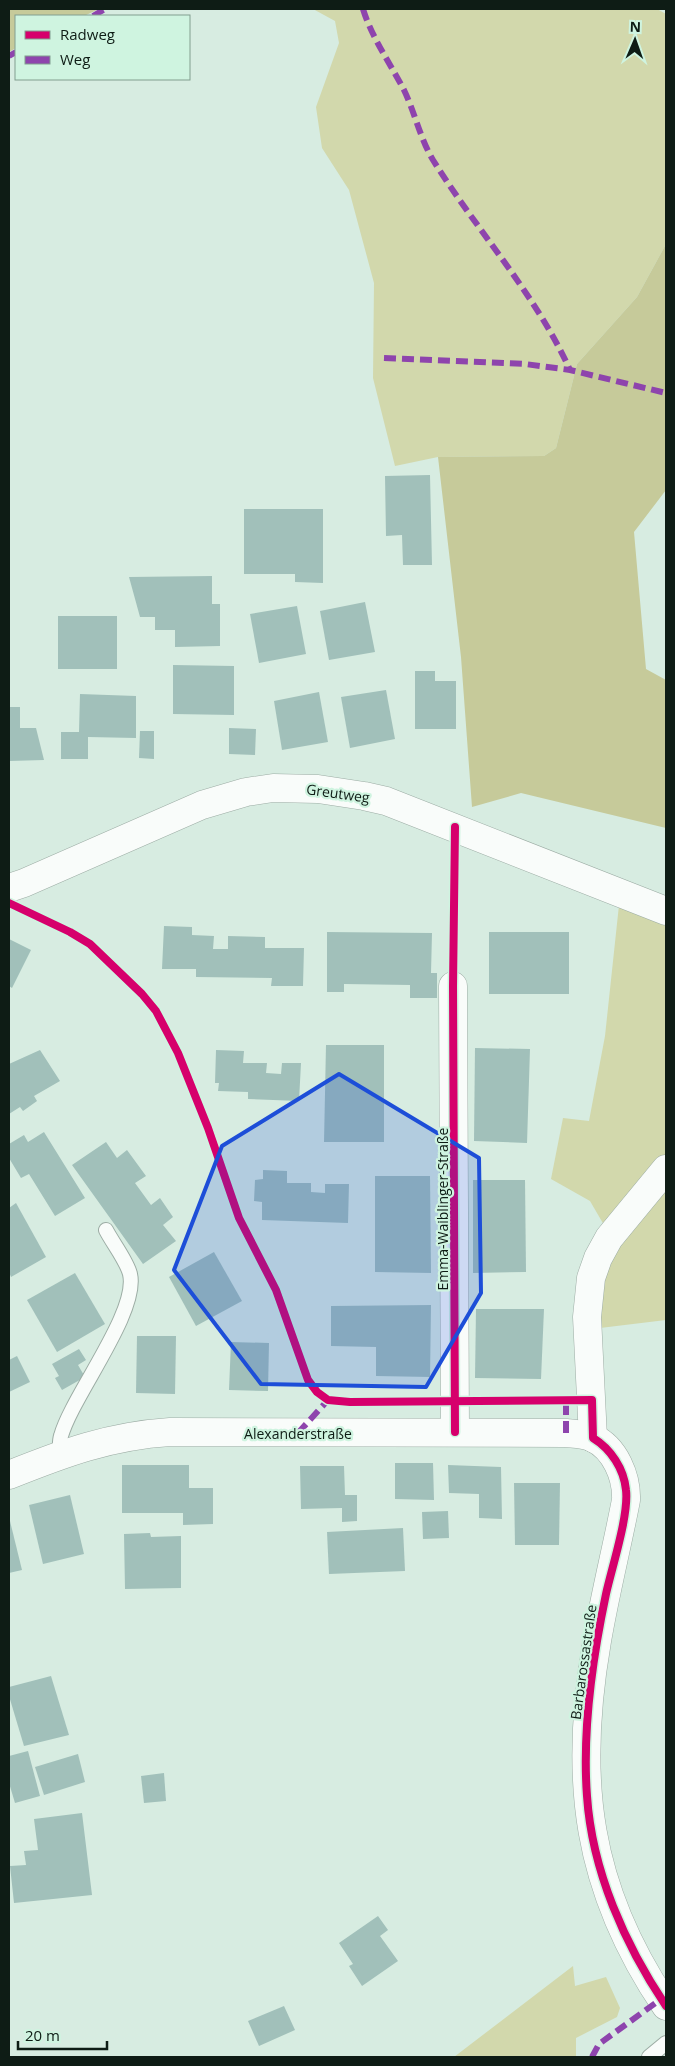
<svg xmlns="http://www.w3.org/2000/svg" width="675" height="2066" font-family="'Open Sans',sans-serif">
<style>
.green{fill:#d2d8ac}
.forest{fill:#c6ca9a}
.building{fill:#a1c0ba}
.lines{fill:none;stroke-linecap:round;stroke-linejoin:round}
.lane-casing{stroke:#9caca4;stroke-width:16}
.street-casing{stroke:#9caca4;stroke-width:29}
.secondary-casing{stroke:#9caca4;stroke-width:29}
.lane{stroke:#f9fcfa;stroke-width:14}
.street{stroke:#f9fcfa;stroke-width:28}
.secondary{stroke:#f9fcfa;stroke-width:28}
.quiet{stroke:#8e44ad;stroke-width:6;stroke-dasharray:12 6;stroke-linecap:butt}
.cycleway-casing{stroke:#cff4e0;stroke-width:11}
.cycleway{stroke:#d6006c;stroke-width:8}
.marked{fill:#1d4ed8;fill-opacity:0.2;stroke:#1d4ed8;stroke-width:4;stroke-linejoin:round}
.labels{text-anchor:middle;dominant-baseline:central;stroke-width:4.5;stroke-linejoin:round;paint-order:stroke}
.street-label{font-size:14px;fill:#0e1c15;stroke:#cff4e0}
</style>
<rect width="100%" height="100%" fill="#d7ece1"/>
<g class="green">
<path d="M313,9H657L666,14V244L637,297L577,364L556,448L544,456L438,457L395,466L373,378L374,283L349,190L322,148L316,107L339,43L335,21Z"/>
<path d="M619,905L666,926V1155L604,1225L590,1201L551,1179L563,1118L589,1121L605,1036Z"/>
<path d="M666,1183V1320L600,1328C599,1318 598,1307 599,1297C602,1259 642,1211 666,1183Z"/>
<path d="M573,1966L575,1986L606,1977L620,2008L617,2017L576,2038V2057H454Z"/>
</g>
<g class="forest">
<path d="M9,9H99L84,16H16V48L9,52Z"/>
<path d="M666,244V490L634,532L646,669L666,680V828L521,793L472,807L461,657L438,457L544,456L556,448L577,364L637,297Z"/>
</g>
<g class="building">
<path d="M430,475L432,565H403L402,535L386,536L385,476Z"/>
<path d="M244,509H323V583L295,582V574H244Z"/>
<path d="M212,576V604H220V646L175,647V630H155V617H140L129,577Z"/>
<path d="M365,602L375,652L329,660L320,611Z"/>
<path d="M297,606L306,654L259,663L250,614Z"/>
<rect x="58" y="616" width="59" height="53"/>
<path d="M173,665L234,666V715L173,714Z"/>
<path d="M415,671H435V681H456V729H415Z"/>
<path d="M386,690L395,739L350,748L341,697Z"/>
<path d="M319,692L328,742L282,750L274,701Z"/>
<path d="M80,694L136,696V738L88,737V759H61V732H79Z"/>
<path d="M9,707H20V728H36L44,760L9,761Z"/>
<path d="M229,728L256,729L255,755L229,754Z"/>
<path d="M140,731H154V759L139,758Z"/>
<path d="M164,926L192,927V935L214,936L213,949H228V936L265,937V948H304L303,986H271L272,978L196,977V969H162Z"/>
<path d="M327,932L432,933L431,973H437V998H410V985L344,984V992H327Z"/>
<rect x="489" y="932" width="80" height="62"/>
<path d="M9,939L31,950L12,988L9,986Z"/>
<path d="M326,1045H384V1142H324Z"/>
<path d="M475,1048L530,1049L527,1143L474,1141Z"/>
<path d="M40,1050L60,1081L34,1096L37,1101L23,1111L20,1107L9,1114V1064Z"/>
<path d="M216,1050L244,1051L243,1063H267L266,1073L281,1074L282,1063H301L299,1101L248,1099V1092L218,1091L219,1083H215Z"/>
<path d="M44,1132L85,1198L55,1216L29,1174L21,1178L9,1158V1144L24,1135L28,1142Z"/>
<path d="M106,1142L117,1158L127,1150L146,1176L135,1183L151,1205L160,1198L173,1217L163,1225L176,1241L143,1264L72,1165Z"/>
<path d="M263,1170L287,1171V1183H311V1192L325,1193V1184H349L348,1223L262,1220V1202L254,1201L255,1180L263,1179Z"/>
<path d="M375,1176H430L431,1273L375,1272Z"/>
<path d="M473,1180H525L526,1272L473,1273Z"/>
<path d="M16,1203L46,1257L11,1277L9,1272V1208Z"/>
<path d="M214,1252L242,1301L196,1326L169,1277Z"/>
<path d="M75,1273L105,1324L57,1352L27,1300Z"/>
<path d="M431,1305L430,1377L376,1376V1347L331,1346V1306Z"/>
<path d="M476,1309H544L541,1379L475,1378Z"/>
<path d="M137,1336H176L175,1394L136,1393Z"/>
<path d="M231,1342L269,1343L268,1391L229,1390Z"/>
<path d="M79,1349L86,1360L78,1365L85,1377L62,1390L55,1378L59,1376L52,1364Z"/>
<path d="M17,1356L30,1382L9,1392V1360Z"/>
<path d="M395,1463H433L434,1500L395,1499Z"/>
<path d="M122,1465H189V1488H213V1524L183,1525V1513H122Z"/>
<path d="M448,1465L501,1467L502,1519L479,1518V1494L449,1493Z"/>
<path d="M300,1466H344L345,1495H357V1521L342,1522V1508L301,1509Z"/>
<path d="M514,1483H560L559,1545H515Z"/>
<path d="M70,1495L84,1554L43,1564L29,1505Z"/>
<path d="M448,1511L449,1538L423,1539L422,1512Z"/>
<path d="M9,1517L22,1570L9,1573Z"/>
<path d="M403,1528L405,1571L329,1574L327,1532Z"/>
<path d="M150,1533L151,1537L181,1536V1588L125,1589L124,1534Z"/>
<path d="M51,1676L69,1735L24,1746L9,1696V1687Z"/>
<path d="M28,1751L40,1796L15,1803L9,1783V1756Z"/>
<path d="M78,1754L85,1782L44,1795L35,1767Z"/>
<path d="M164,1773L166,1801L144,1803L141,1776Z"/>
<path d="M82,1813L92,1895L14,1903L10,1866L26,1865L24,1851L38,1850L34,1819Z"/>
<path d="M378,1916L388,1930L380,1936L398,1961L362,1986L349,1966L353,1964L339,1943Z"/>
<path d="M284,2006L295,2030L259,2046L248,2021Z"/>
</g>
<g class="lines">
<g class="lane-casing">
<g id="lane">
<path d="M60,1455C60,1449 59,1442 61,1436C72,1396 139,1312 130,1274C127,1261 112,1242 106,1230"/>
<path d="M649,2057L666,2043"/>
</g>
</g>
<g class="street-casing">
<g id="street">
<path d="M9,888L24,883L202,805L246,792L273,788L318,789L364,796L386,801L666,911"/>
<path d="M453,986L455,1432"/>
<path d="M593,1438L587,1317L591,1278L598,1258L609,1238L666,1169"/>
</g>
</g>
<g class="secondary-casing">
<path id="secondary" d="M9,1475C64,1453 109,1436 170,1432L566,1433C575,1434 585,1434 593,1438C615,1448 627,1477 626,1500C617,1547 605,1594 597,1641C573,1779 586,1888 666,2006"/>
</g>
<use href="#lane" class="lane"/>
<use href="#street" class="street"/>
<use href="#secondary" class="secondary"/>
<g class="quiet">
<path d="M363,9C372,38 390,63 404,90C415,113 420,138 433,160C477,231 535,293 570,370"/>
<path d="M93,16L105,9"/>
<path d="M9,56L16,52"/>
<path d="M384,358L525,364L570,370L666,393"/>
<path d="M298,1433L328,1400"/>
<path d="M566,1433V1400"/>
<path d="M592,2057L599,2044L661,1999"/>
</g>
<g class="cycleway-casing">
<g id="cycleway">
<path d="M455,827L453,986L455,1432"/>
<path d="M9,903L70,932L90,944L142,994L156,1011L178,1053L208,1128L239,1218L276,1290L308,1380L317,1392L328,1400L350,1402L592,1400L593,1438C611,1449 624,1469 626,1490C629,1515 612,1567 606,1594C592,1660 582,1729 587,1796C592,1871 625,1945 666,2006"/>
</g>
</g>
<use href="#cycleway" class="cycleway"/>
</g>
<path class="marked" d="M339,1074L479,1158L481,1293L426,1387L261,1384L174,1270L222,1146Z"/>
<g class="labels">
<g class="street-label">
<text transform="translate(338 793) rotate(8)">Greutweg</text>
<text transform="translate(442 1209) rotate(-90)">Emma-Waiblinger-Straße</text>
<text x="298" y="1433">Alexanderstraße</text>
<text transform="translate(583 1662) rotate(-82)">Barbarossastraße</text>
</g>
</g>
<rect width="675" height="2066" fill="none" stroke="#0e1c15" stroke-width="20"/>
<rect x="15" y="15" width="175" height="65" fill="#cff4e0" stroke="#829e8f"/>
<rect x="25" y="31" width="25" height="8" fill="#d6006c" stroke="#829e8f"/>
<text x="60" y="40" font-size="15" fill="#0e1c15">Radweg</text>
<rect x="25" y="56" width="25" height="8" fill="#8e44ad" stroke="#829e8f"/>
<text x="60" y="65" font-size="15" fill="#0e1c15">Weg</text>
<g transform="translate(635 40) rotate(2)" stroke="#cff4e0" stroke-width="4" paint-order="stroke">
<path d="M0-4L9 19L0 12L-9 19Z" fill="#0e1c15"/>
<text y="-8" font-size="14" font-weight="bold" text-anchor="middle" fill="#0e1c15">N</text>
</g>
<path d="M18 2041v8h89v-8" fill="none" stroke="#0e1c15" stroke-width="2.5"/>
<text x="25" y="2041" font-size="15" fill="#0e1c15" stroke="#cff4e0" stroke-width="4" paint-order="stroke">20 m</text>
</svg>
